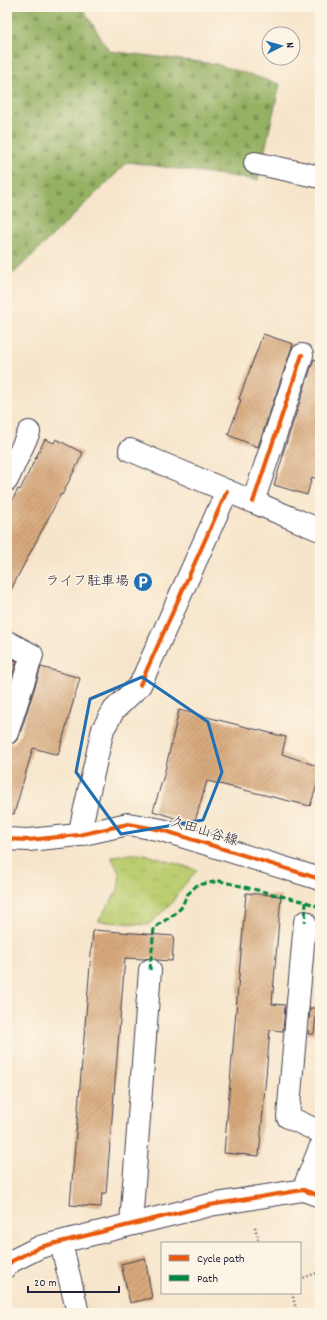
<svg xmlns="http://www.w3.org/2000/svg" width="327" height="1320" font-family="Dekko,'Klee One',sans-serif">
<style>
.forest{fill:url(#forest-firs);stroke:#5c6a4f}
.park{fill:url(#park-crowns);stroke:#6f7856}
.building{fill:url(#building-hatch)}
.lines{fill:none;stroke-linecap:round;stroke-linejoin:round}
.minor-casing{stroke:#423f51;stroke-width:24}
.path{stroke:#423f51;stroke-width:2.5;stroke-dasharray:1 3;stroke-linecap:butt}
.minor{stroke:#fff;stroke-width:22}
.quiet{stroke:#00873e;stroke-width:3;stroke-dasharray:6 3;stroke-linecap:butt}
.cycleway-casing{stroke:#fcf5e5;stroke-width:6}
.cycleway{stroke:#e8590c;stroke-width:4}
.marked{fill:none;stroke:#1f6fb2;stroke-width:3;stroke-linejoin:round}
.labels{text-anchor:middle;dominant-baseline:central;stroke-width:3;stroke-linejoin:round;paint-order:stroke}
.poi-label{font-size:14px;fill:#22223b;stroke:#fcf5e5;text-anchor:end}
.street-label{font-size:14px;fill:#22223b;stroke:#fcf5e5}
</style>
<defs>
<pattern id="forest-firs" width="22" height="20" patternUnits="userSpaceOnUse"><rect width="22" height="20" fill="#95b163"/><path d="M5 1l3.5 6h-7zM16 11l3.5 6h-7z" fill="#799053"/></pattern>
<pattern id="park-crowns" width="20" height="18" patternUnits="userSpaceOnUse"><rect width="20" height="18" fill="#bcce71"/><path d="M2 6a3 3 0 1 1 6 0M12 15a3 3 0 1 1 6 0" fill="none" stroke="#a1b163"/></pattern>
<pattern id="building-hatch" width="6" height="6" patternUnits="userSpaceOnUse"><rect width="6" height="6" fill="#d8a97c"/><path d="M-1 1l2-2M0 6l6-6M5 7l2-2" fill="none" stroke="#af8967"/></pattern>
</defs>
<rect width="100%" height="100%" fill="#fcf5e5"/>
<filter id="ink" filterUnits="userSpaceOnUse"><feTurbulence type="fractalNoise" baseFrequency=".025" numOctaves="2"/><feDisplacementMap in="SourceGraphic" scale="8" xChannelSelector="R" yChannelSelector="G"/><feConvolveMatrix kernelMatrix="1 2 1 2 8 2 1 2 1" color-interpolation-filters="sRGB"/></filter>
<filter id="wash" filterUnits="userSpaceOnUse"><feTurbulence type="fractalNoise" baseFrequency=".012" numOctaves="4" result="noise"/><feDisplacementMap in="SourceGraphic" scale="16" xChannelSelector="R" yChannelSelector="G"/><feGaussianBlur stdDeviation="0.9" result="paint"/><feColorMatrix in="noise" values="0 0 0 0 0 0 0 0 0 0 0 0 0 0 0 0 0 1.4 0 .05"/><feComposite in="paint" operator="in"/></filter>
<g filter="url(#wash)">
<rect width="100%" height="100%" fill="#f7e5cb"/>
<path class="forest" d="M7,7H82L109,51L216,64L280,84L258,180L128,162L13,274L7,273Z"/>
<path class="park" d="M141,853L197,870L180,890L171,904L148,925L98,921L118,890L120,875L111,856Z"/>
<g id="blocks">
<g class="building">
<path d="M263,334L293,344L258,447L228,435L241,400L239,399Z"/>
<path d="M314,359L320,361V480L312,477L307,495L274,485L283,456H282Z"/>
<path d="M45,439L54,443L56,439L83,453L62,495L61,494L7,597V511L18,489L20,490Z"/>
<path d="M7,657L17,661L7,692Z"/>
<path d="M41,667L80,678L58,755L33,748L14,814L7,813V745L15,742L19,737Z"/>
<path d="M179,710L286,737L282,754L320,767V776L310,806L207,781L194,824L153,811L164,775Z"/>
<path d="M246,893L281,896L272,1004L285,1005L283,1031L270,1030L259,1156L224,1153Z"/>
<path d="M93,930L174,936L172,961L157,960L151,958L144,959L125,958L106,1193H102L101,1207L70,1205Z"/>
<path d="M310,1008H317L314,1034H308Z"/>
<path d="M145,1258L152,1298L130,1303L121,1264Z"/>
</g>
</g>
</g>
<g filter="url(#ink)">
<use href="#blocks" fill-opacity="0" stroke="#423f51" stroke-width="1"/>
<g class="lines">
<g class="minor-casing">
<g id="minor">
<path d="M255,163L320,177"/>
<path d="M130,450L320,530"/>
<path d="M7,480L29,432"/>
<path d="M253,502L302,355"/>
<path d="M7,642L32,655L7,733"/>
<path d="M79,835L103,729L114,710L140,685L227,491"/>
<path d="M7,839L28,840L79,835L128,824L162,830L320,879"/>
<path d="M305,922L288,1117L320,1132"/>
<path d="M303,1190L320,1148"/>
<path d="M131,1224L150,970"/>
<path d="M61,1243L78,1313"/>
<path d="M7,1266L12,1261L40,1247L210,1205L303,1190L320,1196"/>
</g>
</g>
<g class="path">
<path d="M255,1227L259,1243"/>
<path d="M300,1279L320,1272"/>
<path d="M292,1293L297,1313"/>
</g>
<use href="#minor" class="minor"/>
<g class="quiet">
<path d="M306,902L320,907"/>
<path d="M150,970L154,928L173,915L181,908L187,895L197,885L220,881L306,902L305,922"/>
</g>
<g class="cycleway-casing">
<g id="cycleway">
<path d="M253,502L302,355"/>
<path d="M140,685L227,491"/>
<path d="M7,839L28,840L79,835L128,824L162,830L320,879"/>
<path d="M7,1266L12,1261L40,1247L210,1205L303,1190L320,1196"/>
</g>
</g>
<use href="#cycleway" class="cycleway"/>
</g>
</g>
<path class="marked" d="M142,677L208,722L222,772L203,820L121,834L76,772L90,699Z"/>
<defs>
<g id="parking-disc" transform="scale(1)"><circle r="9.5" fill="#1f6fb2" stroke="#fcf5e5"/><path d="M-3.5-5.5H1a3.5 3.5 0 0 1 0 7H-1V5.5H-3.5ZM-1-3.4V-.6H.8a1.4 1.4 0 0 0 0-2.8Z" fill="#fff"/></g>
</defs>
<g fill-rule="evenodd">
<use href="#parking-disc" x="143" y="582"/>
</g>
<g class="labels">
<g class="poi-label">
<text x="129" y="582">ライフ駐車場</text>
</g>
<g class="street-label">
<text transform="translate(204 832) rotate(17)">久田山谷線</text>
</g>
</g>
<rect width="327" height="1320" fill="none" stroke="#fcf5e5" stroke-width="24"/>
<rect x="161" y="1242" width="140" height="52" fill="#fcf5e5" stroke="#a5a1a1"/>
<rect x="169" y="1255" width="20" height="6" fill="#e8590c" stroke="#a5a1a1"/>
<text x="197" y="1262" font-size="12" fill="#22223b">Cycle path</text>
<rect x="169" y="1275" width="20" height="6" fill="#00873e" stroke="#a5a1a1"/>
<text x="197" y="1282" font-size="12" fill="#22223b">Path</text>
<g transform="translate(281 46) rotate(84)"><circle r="19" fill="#fcf5e5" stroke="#a5a1a1"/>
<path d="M0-3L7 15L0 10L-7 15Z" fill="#1f6fb2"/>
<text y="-6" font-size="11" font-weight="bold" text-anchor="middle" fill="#22223b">N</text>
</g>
<path d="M28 1286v6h91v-6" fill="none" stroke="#22223b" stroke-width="2"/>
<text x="34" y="1286" font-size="12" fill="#22223b" stroke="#fcf5e5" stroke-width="3" paint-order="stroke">20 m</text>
</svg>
